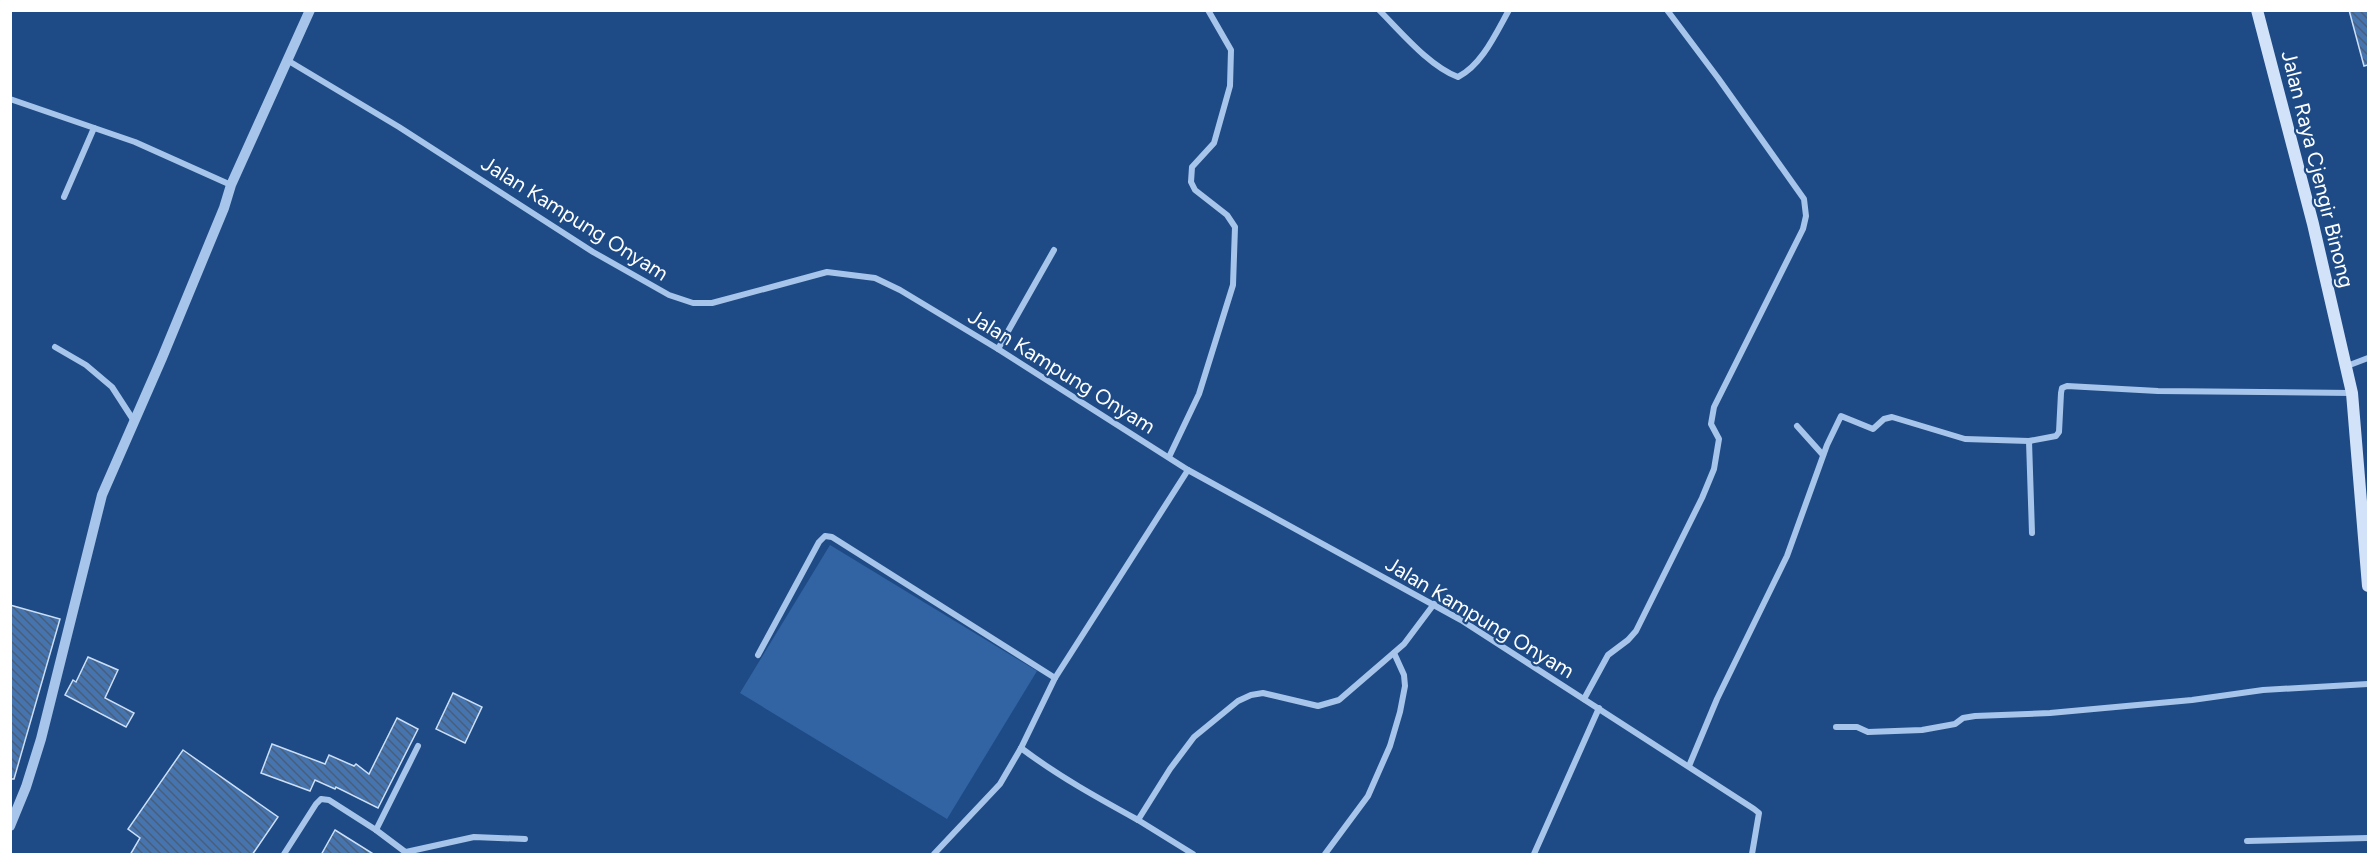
<svg xmlns="http://www.w3.org/2000/svg" width="2379" height="865" font-family="Figtree,sans-serif">
<style>
.pitch{fill:#3264a4}
.building{fill:url(#building-back-hatch);stroke:#cbdff8;stroke-width:1.5}
.lines{fill:none;stroke-linecap:round;stroke-linejoin:round}
.minor{stroke:#a7c5ea;stroke-width:6}
.tertiary{stroke:#a7c5ea;stroke-width:10}
.secondary{stroke:#d2e2f8;stroke-width:12}
.labels{text-anchor:middle;dominant-baseline:central;stroke-width:4.5;stroke-linejoin:round;paint-order:stroke}
.street-label{font-size:21px;fill:#fff;stroke:#1e4b86}
</style>
<defs>
<pattern id="building-back-hatch" width="6" height="6" patternUnits="userSpaceOnUse" patternTransform="scale(1.5)"><rect width="6" height="6" fill="#4674af"/><path d="M-1 5l2 2M0 0l6 6M5-1l2 2" fill="none" stroke="#495e79"/></pattern>
</defs>
<rect width="100%" height="100%" fill="#1e4b86"/>
<path class="pitch" d="M830,545L1037,671L947,819L740,693Z"/>
<g class="building">
<path d="M2349,10H2368V65L2364,66Z"/>
<path d="M10,605L60,619L14,779H10Z"/>
<path d="M88,657L118,670L105,698L134,713L126,727L65,695L73,680L76,682Z"/>
<path d="M453,693L482,707L465,743L436,729Z"/>
<path d="M397,718L418,729L378,808L336,787L335,789L315,780L310,791L261,773L272,744L325,764L329,755L354,766L356,764L369,774Z"/>
<path d="M183,750L278,817L252,855H130L140,838L128,829Z"/>
<path d="M335,830L375,855H321Z"/>
</g>
<g class="lines">
<g class="minor">
<path d="M1379,10C1401,32 1429,66 1458,77C1482,65 1496,33 1509,10"/>
<path d="M287,60L399,127L593,252L669,295L693,303H712L827,272L875,278L900,290L998,349L1188,470L1461,620L1754,809L1759,813L1752,854"/>
<path d="M10,99L135,142L231,185"/>
<path d="M64,197L94,128"/>
<path d="M55,347L86,365L112,387L134,421"/>
<path d="M998,349L1054,250"/>
<path d="M2347,366L2368,358"/>
<path d="M1797,426L1823,455"/>
<path d="M2029,441L2032,533"/>
<path d="M1169,457L1199,394L1233,285L1235,227L1227,215L1195,190L1191,182L1192,167L1214,143L1230,86L1231,50L1208,10"/>
<path d="M758,655L819,542L825,536L832,537L1055,678"/>
<path d="M1584,699L1608,655L1628,640L1636,631L1702,498L1714,469L1719,439L1711,424L1714,407L1803,229L1806,216L1804,199L1718,78L1667,10"/>
<path d="M1836,727H1857L1868,732L1922,730L1955,724L1963,718L1975,716L2050,713L2192,700L2263,690L2368,684"/>
<path d="M1021,748C1058,776 1098,798 1138,820L1170,769L1194,737L1238,701L1251,695L1263,693L1318,706L1339,700L1404,644L1434,604"/>
<path d="M1689,766L1717,699L1787,556L1827,445L1841,416L1873,429L1884,419L1892,417L1965,439L2029,441L2056,436L2059,432L2061,393L2062,388L2067,386L2158,391L2352,393"/>
<path d="M1138,820L1193,854"/>
<path d="M376,830L418,746"/>
<path d="M2247,841L2368,838"/>
<path d="M406,852L474,837L525,839"/>
<path d="M284,854L316,804L321,799L329,800L376,830L408,854"/>
<path d="M934,854L1000,784L1021,748L1055,678L1188,470"/>
<path d="M1325,854L1368,796L1390,746L1400,712L1405,686L1404,675L1394,653"/>
<path d="M1534,854L1599,708"/>
</g>
<path class="tertiary" d="M10,826L26,787L41,739L102,495L162,358L224,208L231,185L310,10"/>
<path class="secondary" d="M2257,10L2313,224L2352,393L2368,586"/>
</g>
<g class="labels">
<g class="street-label">
<text transform="translate(2318 169) rotate(76)">Jalan Raya Cjengir Binong</text>
<text transform="translate(575 218) rotate(32)">Jalan Kampung Onyam</text>
<text transform="translate(1062 371) rotate(32)">Jalan Kampung Onyam</text>
<text transform="translate(1480 617) rotate(31)">Jalan Kampung Onyam</text>
</g>
</g>
<rect width="2379" height="865" fill="none" stroke="#ffffff" stroke-width="24"/>
</svg>
